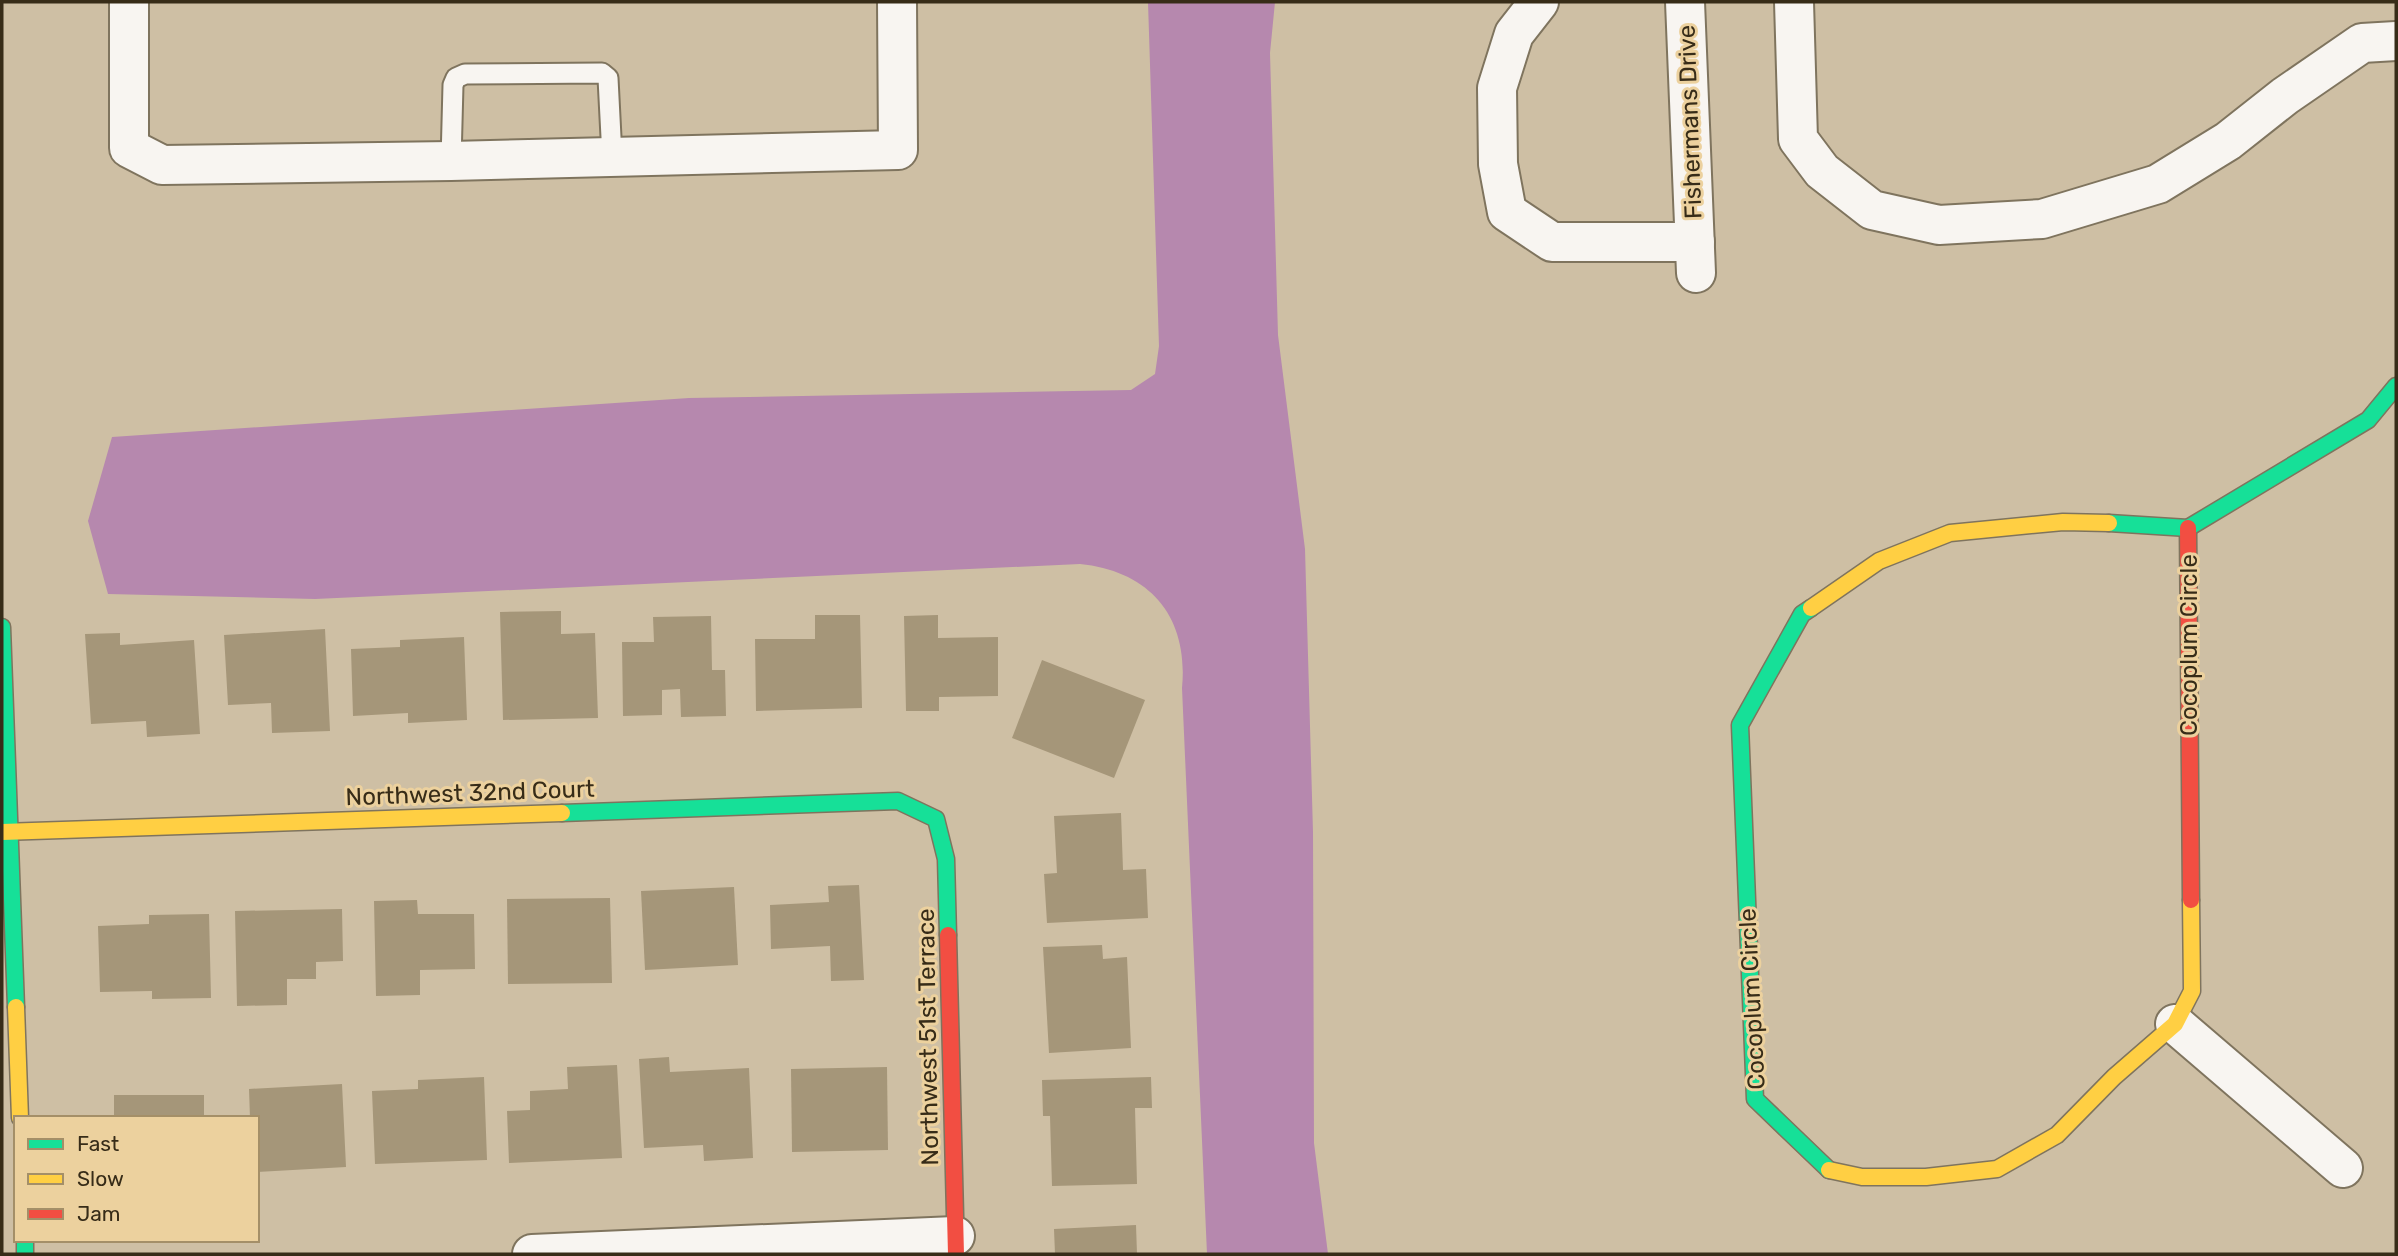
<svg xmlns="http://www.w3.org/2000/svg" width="2398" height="1256" font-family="Rubik,sans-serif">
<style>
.water{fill:#b688ae}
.building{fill:#a59679}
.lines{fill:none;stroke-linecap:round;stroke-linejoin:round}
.lane-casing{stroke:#7f745e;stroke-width:23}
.street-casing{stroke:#7f745e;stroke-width:42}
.fast-casing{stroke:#7f745e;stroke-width:19}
.slow-casing{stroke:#7f745e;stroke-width:19}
.jam-casing{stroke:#7f745e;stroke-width:19}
.lane{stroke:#f8f5f1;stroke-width:19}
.street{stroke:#f8f5f1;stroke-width:38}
.fast{stroke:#16e098;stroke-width:16}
.slow{stroke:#ffcf43;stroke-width:16}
.jam{stroke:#f24e42;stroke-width:16}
.labels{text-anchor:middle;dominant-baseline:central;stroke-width:6;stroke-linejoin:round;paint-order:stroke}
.street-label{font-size:24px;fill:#372c18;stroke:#ecd19e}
</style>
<rect width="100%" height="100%" fill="#cebfa4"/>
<path class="water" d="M1148,2H1275L1270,53L1278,335L1305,549L1313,832L1314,1143L1328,1254H1207L1182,688C1189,617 1150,571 1080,564L315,599L108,594L88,521L112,437L689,398L1131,390L1155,374L1159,346Z"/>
<g class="building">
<path d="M561,611V634L595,633L598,718L503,720L500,612Z"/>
<path d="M815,615H860L862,708L756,711L755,639H815Z"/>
<path d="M938,615V638L998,637V696L939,697V711H906L904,616Z"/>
<path d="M711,616L712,670H725L726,716L681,717L680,689L662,690V715L623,716L622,642H654L653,617Z"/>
<path d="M325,629L330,731L272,733L271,703L228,705L224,635Z"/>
<path d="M120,633V645L194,640L200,734L147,737L146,721L91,724L85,634Z"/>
<path d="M464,637L467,720L408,723V713L353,716L351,649L400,647V640Z"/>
<path d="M1042,660L1145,700L1114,778L1012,738Z"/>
<path d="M1121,813L1123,870L1146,869L1148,918L1047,923L1044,874L1057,873L1054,816Z"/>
<path d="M859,885L864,980L831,981L830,946L771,949L770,905L829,902L828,886Z"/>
<path d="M734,887L738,965L645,970L641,891Z"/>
<path d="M610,898L612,983L508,984L507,899Z"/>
<path d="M417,900L418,914H474L475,969L420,970V995L376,996L374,901Z"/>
<path d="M342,909L343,961L316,962V979H287V1005L237,1006L235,911Z"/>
<path d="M209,914L211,998L152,999V991L100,992L98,926L149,924V915Z"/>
<path d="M1102,945L1103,959L1127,957L1131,1048L1049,1053L1043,947Z"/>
<path d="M669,1057L670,1072L749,1068L753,1158L704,1161L703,1145L644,1148L639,1059Z"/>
<path d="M617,1065L622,1158L509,1163L507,1111L530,1110V1091L568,1089L567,1067Z"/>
<path d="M887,1067L888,1150L792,1152L791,1069Z"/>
<path d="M484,1077L487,1160L375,1164L372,1091L418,1089V1080Z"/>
<path d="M1151,1077L1152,1108H1135L1137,1184L1052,1186L1050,1116H1043L1042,1080Z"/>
<path d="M342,1084L346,1167L257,1172V1118H250L249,1089Z"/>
<rect x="114" y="1095" width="90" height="23"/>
<path d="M1136,1225L1137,1254H1055L1054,1229Z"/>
</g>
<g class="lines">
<g class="lane-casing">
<path id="lane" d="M451,161L453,85L456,78L465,74L602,73L608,78L612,157"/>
</g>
<g class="street-casing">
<g id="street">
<path d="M129,2V148L162,165L451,161L898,150L897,2"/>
<path d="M1539,2L1514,34L1497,88L1498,164L1507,212L1552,242H1695"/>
<path d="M1685,2L1696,273"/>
<path d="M1794,2L1798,139L1822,171L1872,210L1939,225L2042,219L2158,184L2228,141L2285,96L2362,43L2396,41"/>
<path d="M2175,1024L2343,1168"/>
<path d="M532,1254L955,1236"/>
</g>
</g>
<g class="fast-casing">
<g id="fast">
<path d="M2109,523L2188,528L2368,420L2396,386"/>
<path d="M1811,608L1802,614L1740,725L1755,1099L1829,1170"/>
<path d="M2,627L16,1007"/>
<path d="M562,813L898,801L936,819L946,859L948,935"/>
<path d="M25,1240V1254"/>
</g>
</g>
<g class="slow-casing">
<g id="slow">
<path d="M1811,608L1879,561L1950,533L2063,522L2109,523"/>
<path d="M2,832L562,813"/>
<path d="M16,1007L20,1118"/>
<path d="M1829,1170L1862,1177H1926L1997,1169L2057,1135L2114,1077L2175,1024L2192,991L2191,900"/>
</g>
</g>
<g class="jam-casing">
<g id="jam">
<path d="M2188,528L2191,900"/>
<path d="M948,935L956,1254"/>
</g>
</g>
<use href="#lane" class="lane"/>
<use href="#street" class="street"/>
<use href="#fast" class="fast"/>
<use href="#slow" class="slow"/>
<use href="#jam" class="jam"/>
</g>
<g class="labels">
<g class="street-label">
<text transform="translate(1690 122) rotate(-92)">Fishermans Drive</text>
<text transform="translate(2189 645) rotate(-90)">Cocoplum Circle</text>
<text transform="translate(470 793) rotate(-2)">Northwest 32nd Court</text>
<text transform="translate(1752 999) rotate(-93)">Cocoplum Circle</text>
<text transform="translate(928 1037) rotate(-91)">Northwest 51st Terrace</text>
</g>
</g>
<rect width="2398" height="1256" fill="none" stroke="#372c18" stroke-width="7"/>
<rect x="14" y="1116" width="245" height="126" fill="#ecd19e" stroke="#a48f68" stroke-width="2"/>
<rect x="28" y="1139" width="35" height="10" fill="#16e098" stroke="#a48f68" stroke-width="2"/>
<text x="77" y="1151" font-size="21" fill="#372c18">Fast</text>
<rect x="28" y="1174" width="35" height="10" fill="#ffcf43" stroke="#a48f68" stroke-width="2"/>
<text x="77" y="1186" font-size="21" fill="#372c18">Slow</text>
<rect x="28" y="1209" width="35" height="10" fill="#f24e42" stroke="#a48f68" stroke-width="2"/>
<text x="77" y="1221" font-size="21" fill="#372c18">Jam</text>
</svg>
